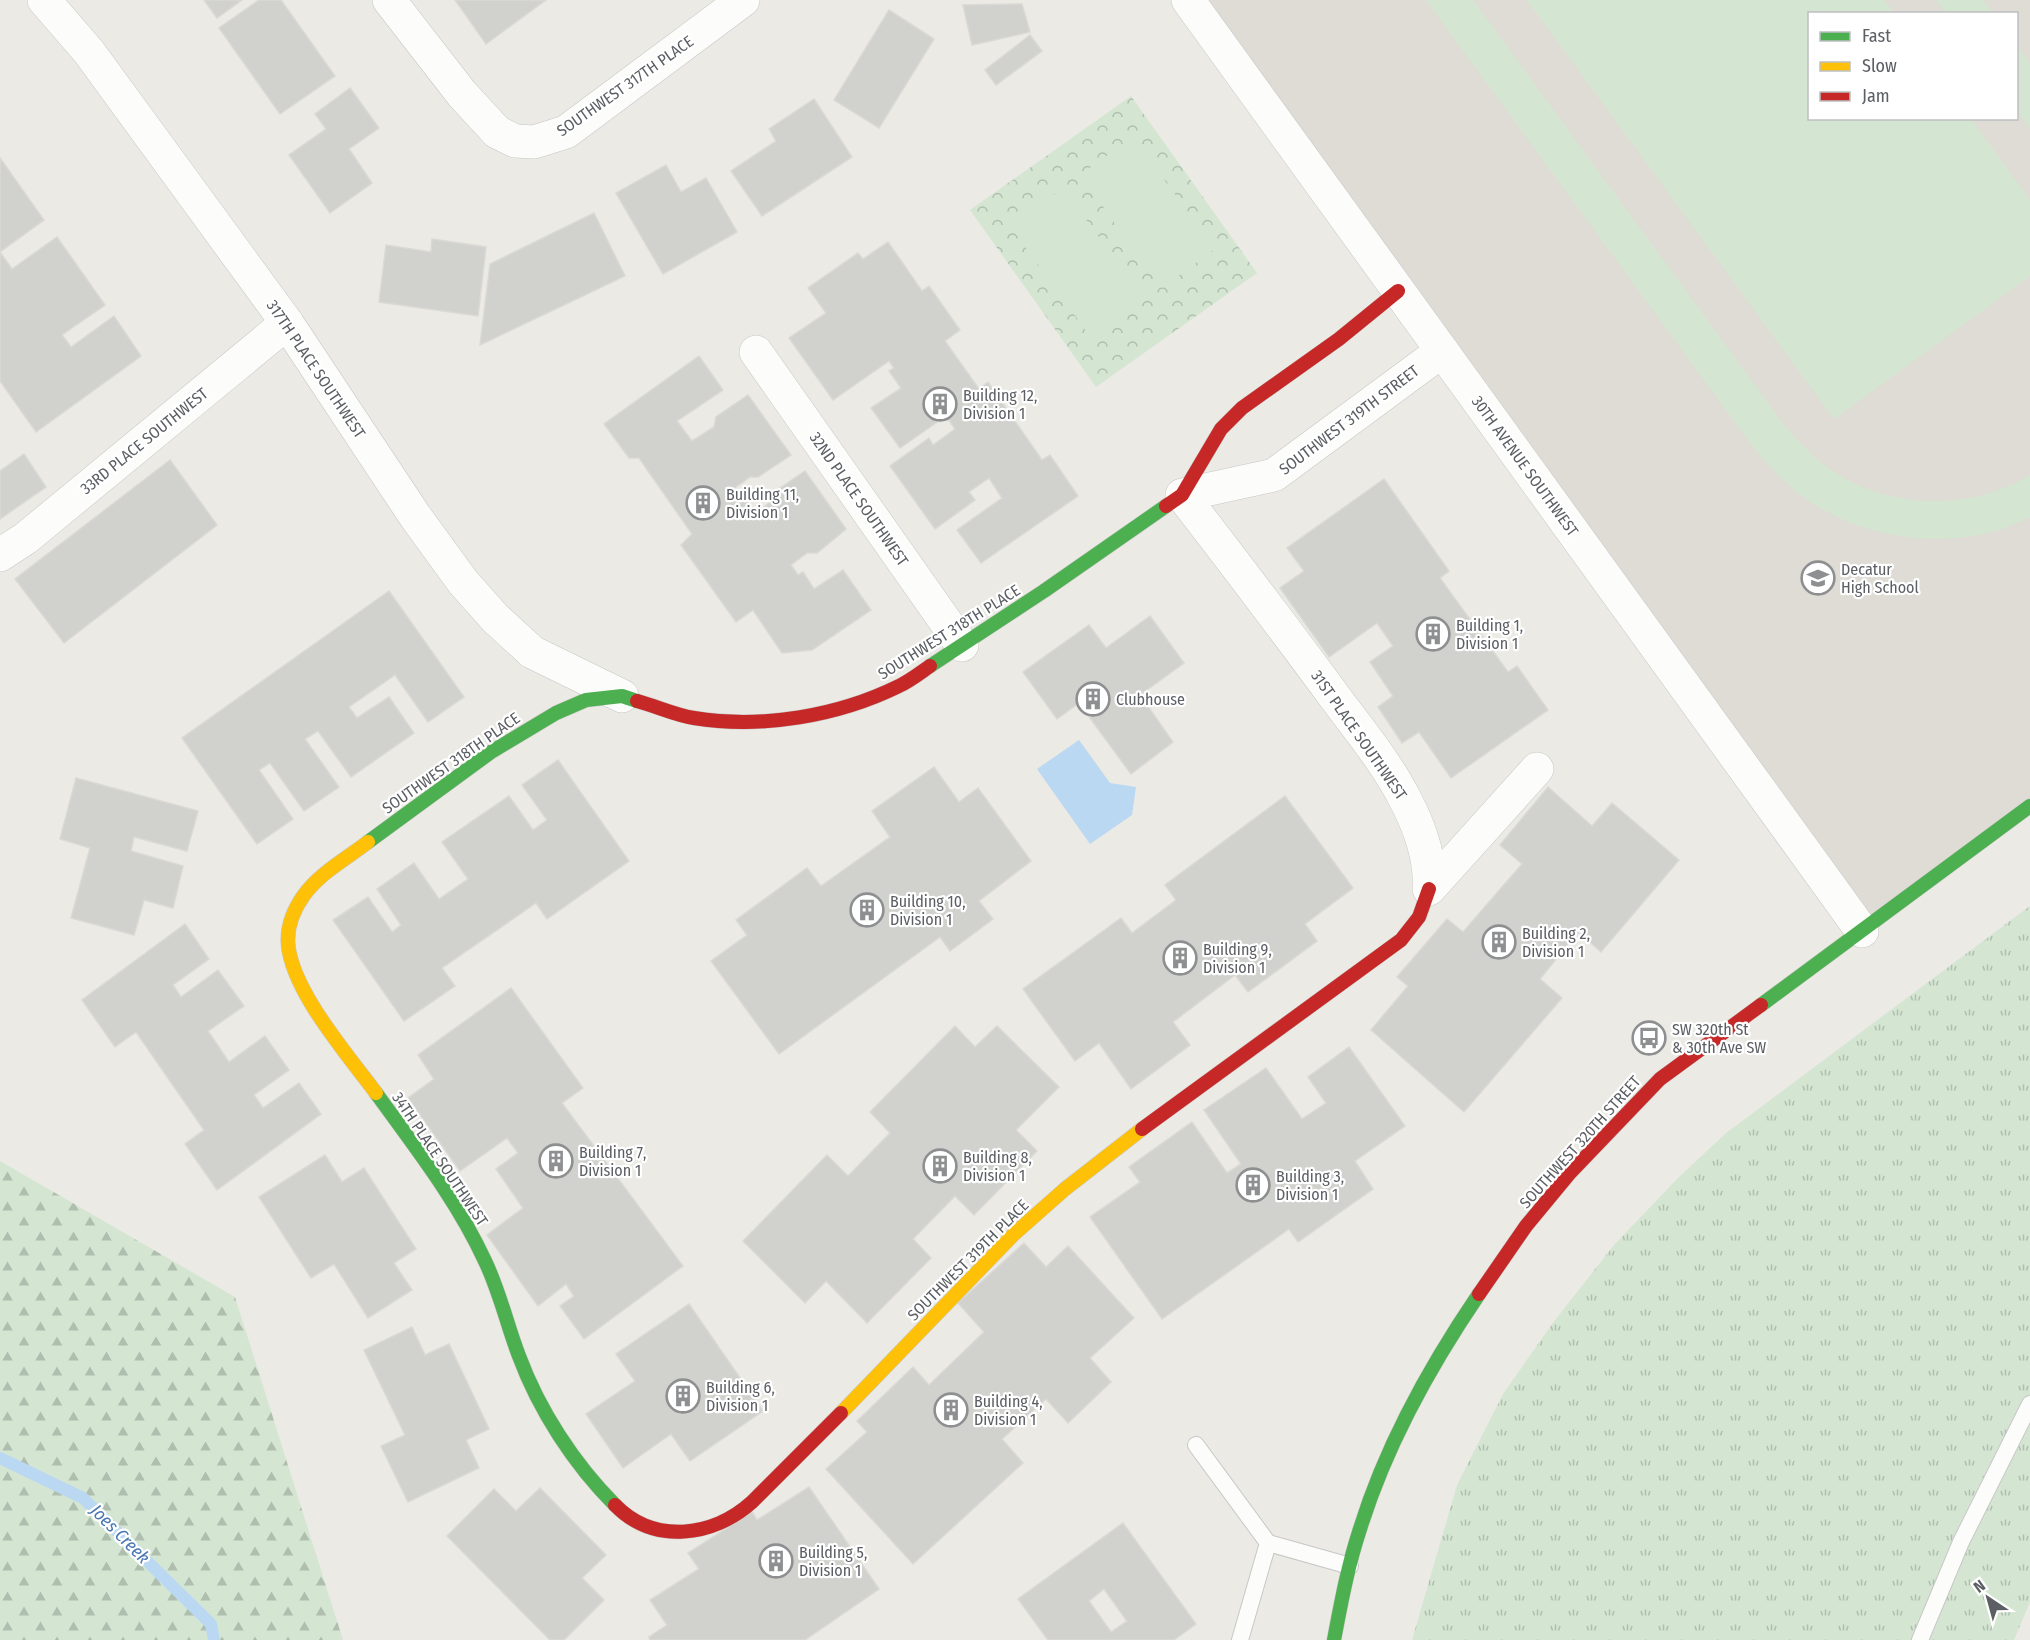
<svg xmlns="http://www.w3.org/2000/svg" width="2030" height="1640" font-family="'Fira Sans Condensed',sans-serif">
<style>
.education{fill:#dedcd5;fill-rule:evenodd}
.grass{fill:url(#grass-tufts)}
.forest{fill:url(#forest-firs)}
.park{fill:url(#park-crowns)}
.garden{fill:#d4e6d2}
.water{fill:#bbd8f3}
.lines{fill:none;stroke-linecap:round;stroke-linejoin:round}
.stream{stroke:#bbd8f3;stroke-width:12}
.building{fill:#d1d1ce;stroke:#dad9d4;stroke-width:1.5;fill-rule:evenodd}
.lane-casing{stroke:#c7c7c7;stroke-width:18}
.street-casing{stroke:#c7c7c7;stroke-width:34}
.fast-casing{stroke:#c7c7c5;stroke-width:15}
.slow-casing{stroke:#c7c7c5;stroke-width:15}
.jam-casing{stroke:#c7c7c5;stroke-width:15}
.lane{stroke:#fcfcfb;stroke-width:16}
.street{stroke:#fcfcfb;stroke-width:33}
.fast{stroke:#4caf50;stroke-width:14}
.slow{stroke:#ffc107;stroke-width:14}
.jam{stroke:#c62828;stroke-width:14}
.labels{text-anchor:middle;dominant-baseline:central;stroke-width:4.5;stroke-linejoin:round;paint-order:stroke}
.street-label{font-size:16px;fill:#5b5e63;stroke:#fff}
.poi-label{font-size:16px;fill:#5b5e63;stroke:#fff;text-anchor:start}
.water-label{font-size:18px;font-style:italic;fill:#4877b2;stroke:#fff}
</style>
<defs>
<pattern id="grass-tufts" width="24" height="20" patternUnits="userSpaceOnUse" patternTransform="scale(1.5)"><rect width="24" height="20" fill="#d4e6d2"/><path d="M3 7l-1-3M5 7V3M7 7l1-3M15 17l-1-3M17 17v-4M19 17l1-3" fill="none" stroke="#afbeae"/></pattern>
<pattern id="forest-firs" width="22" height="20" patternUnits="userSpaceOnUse" patternTransform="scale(1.5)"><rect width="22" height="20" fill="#d4e6d2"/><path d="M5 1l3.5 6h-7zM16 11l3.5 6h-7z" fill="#afbeae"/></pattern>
<pattern id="park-crowns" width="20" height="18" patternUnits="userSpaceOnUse" patternTransform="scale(1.5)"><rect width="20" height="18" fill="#d4e6d2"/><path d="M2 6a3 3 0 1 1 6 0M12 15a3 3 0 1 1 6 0" fill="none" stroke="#afbeae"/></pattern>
</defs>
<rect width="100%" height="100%" fill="#ebeae5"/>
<path class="education" d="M1188,0H2030V806L1862,931ZM1810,14H2016V118H1810Z"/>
<path class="grass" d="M2030,906V1602L2014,1640H1412L1457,1485L1503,1394L1552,1324L1614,1245L1677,1179L1726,1133Z"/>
<path class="forest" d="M0,1161L235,1297L343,1640H0Z"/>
<path class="park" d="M1131,96L1257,273L1096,387L970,210Z"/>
<g class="garden">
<path d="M1426,0H1473L1784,425C1798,441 1812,457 1830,469C1889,510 1969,512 2030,475V517C2019,522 2007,528 1996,531C1933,548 1864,537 1809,501C1787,487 1770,467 1753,447Z"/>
<path d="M1527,0H1884L1894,13L1810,14V118L1971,119L2030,200V276L1834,419Z"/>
<path d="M1936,0H1983L1993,13H1946Z"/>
<path d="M2017,46L2030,64V129L2017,110Z"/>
<path d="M1133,137L1215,249L1162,288L1080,175Z"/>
<path d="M1063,188L1145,300L1092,339L1010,226Z"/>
</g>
<path class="water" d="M1079,740L1110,783L1136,787L1132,815L1090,844L1037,769Z"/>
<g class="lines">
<path class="stream" d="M0,1458L83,1498L211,1624L214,1640"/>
</g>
<g class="building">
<path d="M204,0H242L217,18Z"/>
<path d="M259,0H281L335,76L280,114L219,28Z"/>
<path d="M455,0H546L486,44Z"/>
<path d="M1022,4L1030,32L972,45L963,5Z"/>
<path d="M889,10L934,39L879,128L834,100Z"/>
<path d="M1030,35L1042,51L996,85L985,70Z"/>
<path d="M350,88L379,128L349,149L372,183L330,213L289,155L326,129L315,114Z"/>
<path d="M814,99L852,157L762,216L731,171L776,141L769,129Z"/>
<path d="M0,158L44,220L0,252L12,269L57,237L105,305L62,335L71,347L114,316L141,356L36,432L0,381Z"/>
<path d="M666,165L681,192L706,178L737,232L663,274L616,193Z"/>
<path d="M594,213L625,276L480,345L490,264Z"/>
<path d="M432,239L486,247L478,316L379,302L386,245L431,252Z"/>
<path d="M888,242L922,291L929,286L960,330L945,341L979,389L988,382L1042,460L1050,455L1078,496L981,563L957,530L1002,498L989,478L969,492L975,500L935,529L890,466L929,438L933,445L955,429L946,416L900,448L871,408L901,388L889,371L894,368L889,361L833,400L789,338L826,313L808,288L858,253L863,259Z"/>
<path d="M699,356L723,390L677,421L692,441L714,427L716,417L748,395L791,455L758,477H750L729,492L737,505L745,499L754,514L772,501L773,493L805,471L846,529L817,553H807L791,565L798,575L803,572L814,589L843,570L871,610L812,650L782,653L753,610L736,622L681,545L692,534L639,458H629L604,424Z"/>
<path d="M24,454L46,487L0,519V471Z"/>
<path d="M170,460L217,525L64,643L15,579Z"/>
<path d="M1384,479L1449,571L1440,578L1508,672L1517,666L1548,710L1451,778L1419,732L1402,743L1378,707L1393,696L1370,662L1393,646L1377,623L1329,657L1280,588L1304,571L1287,548Z"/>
<path d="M389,591L464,697L428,722L395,675L349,707L357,718L389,697L414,733L351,777L318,731L305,739L339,787L304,811L270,763L259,770L293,819L257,844L182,738Z"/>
<path d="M1150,616L1184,663L1140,695L1173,742L1131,774L1079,703L1057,719L1023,672L1089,625L1106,648Z"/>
<path d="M558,760L629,861L547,919L536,903L442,968L455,986L404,1021L333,920L368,897L392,932L401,925L377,889L414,863L439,899L468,879L442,842L509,796L533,830L547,820L522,785Z"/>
<path d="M934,767L959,802L978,788L1031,861L979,901L993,919L950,951L940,937L779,1054L711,961L747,935L736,920L807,868L821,886L890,837L872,811Z"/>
<path d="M76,778L198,811L187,851L134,837L131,851L183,866L173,908L144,900L134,935L71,918L90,848L60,839Z"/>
<path d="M1548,787L1592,826L1612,803L1679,860L1601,952L1578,932L1540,979L1562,998L1464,1112L1371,1030L1408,986L1397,977L1447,919L1463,932L1522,864L1500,845Z"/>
<path d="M1285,796L1353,888L1305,924L1317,941L1248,992L1235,975L1173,1022L1190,1045L1131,1089L1099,1043L1075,1061L1023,989L1121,918L1132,933L1176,900L1165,885Z"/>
<path d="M185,924L209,959L173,985L181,997L218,970L244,1006L208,1031L229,1062L265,1036L289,1070L254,1095L263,1108L299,1083L321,1114L217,1190L185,1144L204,1130L136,1032L115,1047L82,1000Z"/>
<path d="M511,988L583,1088L562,1103L683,1266L584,1339L560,1306L574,1296L566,1284L538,1306L487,1235L523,1208L496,1169L518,1153L507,1138L460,1171L408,1098L434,1079L418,1055Z"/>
<path d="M955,1026L975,1047L997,1026L1059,1087L1016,1130L1037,1151L974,1215L955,1196L913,1239L931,1258L867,1323L826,1281L805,1303L743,1241L827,1155L848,1176L890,1133L870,1112Z"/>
<path d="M1349,1047L1405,1126L1355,1161L1373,1189L1298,1242L1289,1229L1162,1319L1090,1217L1140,1182L1129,1167L1192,1122L1227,1173L1241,1164L1204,1110L1266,1068L1302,1119L1326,1103L1308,1077Z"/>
<path d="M325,1155L342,1182L364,1168L416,1249L394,1263L412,1290L368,1318L334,1264L311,1278L259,1197Z"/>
<path d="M1024,1243L1046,1267L1068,1246L1134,1318L1090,1358L1111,1382L1068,1423L1046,1399L1002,1439L1023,1463L913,1564L826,1469L867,1432L857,1421L913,1367L929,1385L984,1332L958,1303Z"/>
<path d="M689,1304L763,1411L690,1461L671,1434L623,1468L586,1414L635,1381L616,1354Z"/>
<path d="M412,1327L425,1355L449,1344L489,1429L466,1440L479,1468L408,1502L381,1446L405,1435L364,1350Z"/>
<path d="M809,1487L879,1589L805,1640H650L649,1637L667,1625L650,1600L699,1569L688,1553L752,1512L757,1520Z"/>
<path d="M540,1488L606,1555L582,1578L604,1600L564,1640H550L447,1536L494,1489L516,1511Z"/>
<path d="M1123,1523L1196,1624L1174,1640H1048L1018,1599ZM1104,1589L1127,1621L1111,1632L1089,1601Z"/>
</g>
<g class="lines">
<g class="lane-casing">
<g id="lane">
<path d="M1196,1445L1268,1543L1240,1640"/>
<path d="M1268,1543L1350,1566"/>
<path d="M1920,1640L1961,1542L2030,1404"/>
</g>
</g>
<g class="street-casing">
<g id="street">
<path d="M44,0L89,52L287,323L415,516L463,582L495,618L532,652L622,696"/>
<path d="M389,0L462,94L497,132L515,141L534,142L566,132L743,0"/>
<path d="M1188,0L1862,931"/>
<path d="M1442,351L1274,475L1182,495C1233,561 1284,628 1334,696C1359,730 1387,763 1406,801C1420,828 1431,858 1429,889L1537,769"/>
<path d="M756,352L962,645"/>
<path d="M0,555L26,538L287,323"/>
</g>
</g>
<g class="fast-casing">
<g id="fast">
<path d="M930,666L1044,591L1166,506"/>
<path d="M368,842L491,752L556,713L586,700L622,696L637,701"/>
<path d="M1761,1005L2030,806"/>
<path d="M376,1093C415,1147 457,1200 485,1261C500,1292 507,1325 519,1356C539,1410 574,1464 615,1505"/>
<path d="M1334,1640C1341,1603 1348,1565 1360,1529C1386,1445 1430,1366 1479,1294"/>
</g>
</g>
<g class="slow-casing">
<g id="slow">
<path d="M368,842C346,859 320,873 304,895C294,909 287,925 288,943C291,990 348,1055 376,1093"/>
<path d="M841,1413L1013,1235L1065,1189L1142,1129"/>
</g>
</g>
<g class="jam-casing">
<g id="jam">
<path d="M1166,506L1182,495L1221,429L1242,408L1339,339L1398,291"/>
<path d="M637,701C656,706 675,715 694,718C762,729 838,716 899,686C910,681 920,673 930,666"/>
<path d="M1142,1129L1401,940L1419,917L1429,889"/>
<path d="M1479,1294L1526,1226L1569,1174L1660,1079L1761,1005"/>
<path d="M615,1505C654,1545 713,1537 752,1502L841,1413"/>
</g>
</g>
<use href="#lane" class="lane"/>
<use href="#street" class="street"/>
<use href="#fast" class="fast"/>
<use href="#slow" class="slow"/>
<use href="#jam" class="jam"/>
</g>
<defs>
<g id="building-ring" transform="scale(1.725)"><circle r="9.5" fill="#fff" stroke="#8d8f90" stroke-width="1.5"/><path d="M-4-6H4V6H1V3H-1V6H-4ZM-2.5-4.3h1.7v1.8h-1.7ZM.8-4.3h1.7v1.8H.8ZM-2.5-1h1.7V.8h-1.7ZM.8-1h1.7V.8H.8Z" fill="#8d8f90"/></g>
<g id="school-ring" transform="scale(1.725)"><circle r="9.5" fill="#fff" stroke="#8d8f90" stroke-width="1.5"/><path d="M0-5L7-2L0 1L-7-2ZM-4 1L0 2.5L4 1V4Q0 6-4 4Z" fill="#8d8f90"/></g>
<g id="bus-ring" transform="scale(1.725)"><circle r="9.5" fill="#fff" stroke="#8d8f90" stroke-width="1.5"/><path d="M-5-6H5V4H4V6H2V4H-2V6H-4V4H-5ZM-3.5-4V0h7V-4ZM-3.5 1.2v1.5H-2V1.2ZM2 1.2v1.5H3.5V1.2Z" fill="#8d8f90"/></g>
</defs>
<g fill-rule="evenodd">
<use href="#building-ring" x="940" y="404"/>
<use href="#building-ring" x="703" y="503"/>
<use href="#school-ring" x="1818" y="578"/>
<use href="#building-ring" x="1433" y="634"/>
<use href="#building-ring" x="1093" y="699"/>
<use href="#building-ring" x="867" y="910"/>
<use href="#building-ring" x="1499" y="942"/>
<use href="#building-ring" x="1180" y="958"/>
<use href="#bus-ring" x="1649" y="1038"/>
<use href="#building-ring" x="556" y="1161"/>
<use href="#building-ring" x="940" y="1166"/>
<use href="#building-ring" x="1253" y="1185"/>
<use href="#building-ring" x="683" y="1396"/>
<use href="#building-ring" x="951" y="1410"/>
<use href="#building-ring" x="776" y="1561"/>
</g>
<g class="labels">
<g class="street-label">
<text transform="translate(625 86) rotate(-35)">SOUTHWEST 317TH PLACE</text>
<text transform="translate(316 369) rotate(56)">317TH PLACE SOUTHWEST</text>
<text transform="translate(1349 420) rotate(-37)">SOUTHWEST 319TH STREET</text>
<text transform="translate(144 441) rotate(-39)">33RD PLACE SOUTHWEST</text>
<text transform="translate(1525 466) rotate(54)">30TH AVENUE SOUTHWEST</text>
<text transform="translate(859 499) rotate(55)">32ND PLACE SOUTHWEST</text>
<text transform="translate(949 632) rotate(-32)">SOUTHWEST 318TH PLACE</text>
<text transform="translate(1359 735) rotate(55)">31ST PLACE SOUTHWEST</text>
<text transform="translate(451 763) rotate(-35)">SOUTHWEST 318TH PLACE</text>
<text transform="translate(1580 1142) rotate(-48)">SOUTHWEST 320TH STREET</text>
<text transform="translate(440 1159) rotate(56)">34TH PLACE SOUTHWEST</text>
<text transform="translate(968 1260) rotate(-45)">SOUTHWEST 319TH PLACE</text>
</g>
<g class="poi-label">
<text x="963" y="395">Building 12,<tspan x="963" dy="18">Division 1</tspan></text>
<text x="726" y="494">Building 11,<tspan x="726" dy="18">Division 1</tspan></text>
<text x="1841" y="569">Decatur<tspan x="1841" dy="18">High School</tspan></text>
<text x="1456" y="625">Building 1,<tspan x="1456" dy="18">Division 1</tspan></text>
<text x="1116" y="699">Clubhouse</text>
<text x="890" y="901">Building 10,<tspan x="890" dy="18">Division 1</tspan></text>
<text x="1522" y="933">Building 2,<tspan x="1522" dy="18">Division 1</tspan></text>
<text x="1203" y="949">Building 9,<tspan x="1203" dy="18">Division 1</tspan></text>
<text x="1672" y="1029">SW 320th St<tspan x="1672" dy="18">&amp; 30th Ave SW</tspan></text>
<text x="579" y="1152">Building 7,<tspan x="579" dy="18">Division 1</tspan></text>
<text x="963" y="1157">Building 8,<tspan x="963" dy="18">Division 1</tspan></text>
<text x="1276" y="1176">Building 3,<tspan x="1276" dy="18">Division 1</tspan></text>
<text x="706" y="1387">Building 6,<tspan x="706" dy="18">Division 1</tspan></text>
<text x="974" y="1401">Building 4,<tspan x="974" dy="18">Division 1</tspan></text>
<text x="799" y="1552">Building 5,<tspan x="799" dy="18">Division 1</tspan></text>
</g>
<g class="water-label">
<text transform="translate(120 1534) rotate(45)">Joes Creek</text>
</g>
</g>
<rect x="1808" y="12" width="210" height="108" fill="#ffffff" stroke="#bdbfc1" stroke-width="1.5"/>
<rect x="1820" y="32" width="30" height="9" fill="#4caf50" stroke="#bdbfc1" stroke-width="1.5"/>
<text x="1862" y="42" font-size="18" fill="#5b5e63">Fast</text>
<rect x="1820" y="62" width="30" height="9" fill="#ffc107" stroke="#bdbfc1" stroke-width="1.5"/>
<text x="1862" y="72" font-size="18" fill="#5b5e63">Slow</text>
<rect x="1820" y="92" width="30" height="9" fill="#c62828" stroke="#bdbfc1" stroke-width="1.5"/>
<text x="1862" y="102" font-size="18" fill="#5b5e63">Jam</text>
<g transform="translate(1988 1598) rotate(324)" stroke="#ffffff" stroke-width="4.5" paint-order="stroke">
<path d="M0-4.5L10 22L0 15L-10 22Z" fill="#5b5e63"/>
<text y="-9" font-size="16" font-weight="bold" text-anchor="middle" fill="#5b5e63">N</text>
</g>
</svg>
